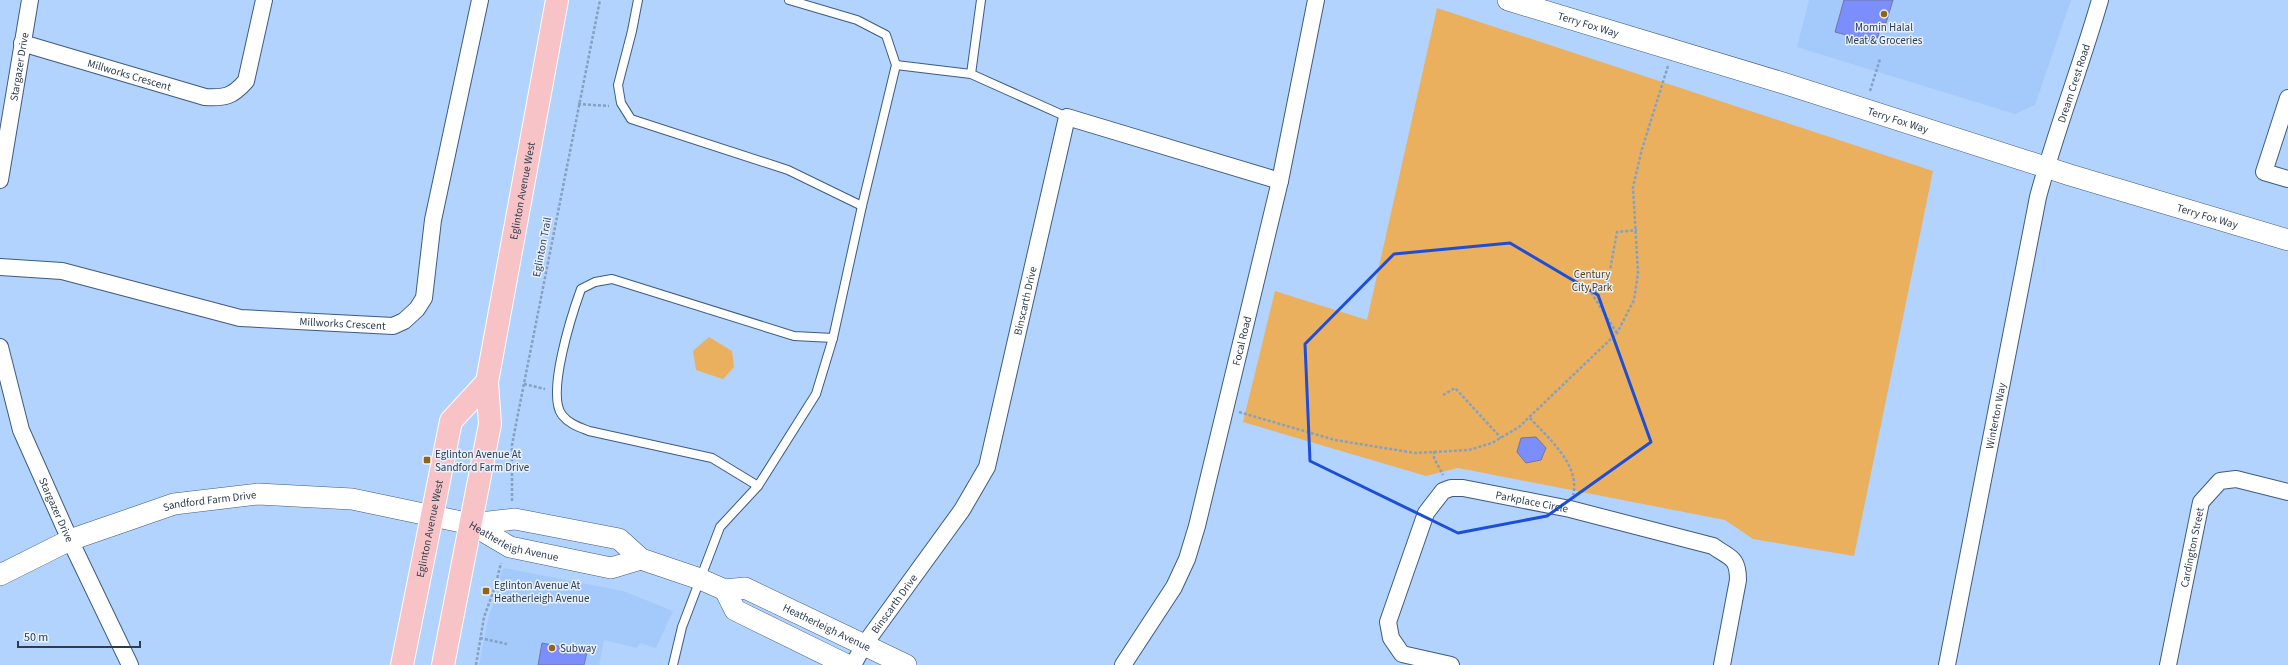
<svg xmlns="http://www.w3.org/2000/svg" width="2288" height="665" font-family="'Source Sans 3',sans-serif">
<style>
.built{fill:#a4cafb}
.green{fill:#eab05e}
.building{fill:#7c8efc;stroke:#6d77a4}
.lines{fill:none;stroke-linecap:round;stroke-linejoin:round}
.service-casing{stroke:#3e5b80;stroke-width:10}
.minor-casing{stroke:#3e5b80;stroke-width:18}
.tertiary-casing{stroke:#3e5b80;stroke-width:22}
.primary-casing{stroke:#fff;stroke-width:24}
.path{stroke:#85a0c2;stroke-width:2.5;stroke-dasharray:3 2;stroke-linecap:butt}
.service{stroke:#fff;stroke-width:8}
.minor{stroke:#fff;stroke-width:16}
.tertiary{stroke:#fff;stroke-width:21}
.primary{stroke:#f7c3c7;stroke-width:22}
.marked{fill:none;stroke:#1d4ed8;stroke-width:3;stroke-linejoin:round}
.poi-dot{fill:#946413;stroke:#e7f1ff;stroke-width:1.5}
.labels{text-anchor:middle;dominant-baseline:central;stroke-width:3;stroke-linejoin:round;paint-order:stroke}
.street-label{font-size:11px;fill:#2e3c4d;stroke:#e7f1ff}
.poi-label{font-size:11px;fill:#2e3c4d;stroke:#e7f1ff;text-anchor:start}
.park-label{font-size:11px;fill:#60410e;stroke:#e7f1ff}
</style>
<rect width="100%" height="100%" fill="#b1d3fd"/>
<g class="built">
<path d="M1809,0H2071L2035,105L2015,114L1797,47Z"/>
<path d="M504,568L623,591L673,611L656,648L640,643L637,648L604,640L599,665H479L489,615L496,597L501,573Z"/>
</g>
<g class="green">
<path d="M1437,8L1933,171L1854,556L1753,539L1725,520L1458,468L1426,476L1243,422L1275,291L1367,320Z"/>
<path d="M709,337L732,351L734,367L723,379L696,370L693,351Z"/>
</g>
<g class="building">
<path d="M1844,0H1893L1886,23L1882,22L1876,43L1835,32Z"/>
<path d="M1536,437L1546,448L1541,460L1526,463L1517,452L1521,438Z"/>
<path d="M542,643L587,652L584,665H538Z"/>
</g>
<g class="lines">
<g class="service-casing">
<g id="service">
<path d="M638,0L632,31L618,85L621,103L631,119L788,170L862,206"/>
<path d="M896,65L971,74L1067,117"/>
<path d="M971,74L981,0"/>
<path d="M758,486L712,458L589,431C579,427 569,424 562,415C546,394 572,314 581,289L595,282L612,279L794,336L833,338"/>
<path d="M673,665L682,627L720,527L758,486L816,394L833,338L862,206L896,65L886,35L857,20L789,0"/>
</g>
</g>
<g class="minor-casing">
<g id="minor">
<path id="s1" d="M22,43L205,97C225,98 232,97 246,81L264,0"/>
<path d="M2288,98L2264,172L2288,179"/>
<path id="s2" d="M0,180L30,0"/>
<path id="s3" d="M0,267L62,271L240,318L393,326L404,321L417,309L424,298L433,220L480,0"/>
<path id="s4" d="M0,347L21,430L70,540L130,665"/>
<path id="s5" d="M853,665L864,645L962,510L987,467L1067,117L1280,181"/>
<path id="s6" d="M1123,665L1174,587L1187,559L1197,526L1280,181L1316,0"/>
<path id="s7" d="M1451,665L1402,654L1391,638L1388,622L1426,513L1443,491L1451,488H1463L1570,509L1713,546C1729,558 1738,556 1738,580L1722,665"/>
<path id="s8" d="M1947,665L2038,197C2056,130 2081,66 2100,0"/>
<path id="s9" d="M2168,665L2201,502L2220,481L2236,479L2288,492"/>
</g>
</g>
<g class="tertiary-casing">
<g id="tertiary">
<path id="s10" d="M1508,0L1783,83L2070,175L2288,240"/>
<path id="s11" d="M471,524L510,547L611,568L641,559"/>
<path id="s12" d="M0,575L70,540L174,504L258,494L352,499L471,524L515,519L619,539L641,559L700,579L725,590L745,588L906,665"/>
<path d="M725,590L735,610L847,665"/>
</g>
</g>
<g class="primary-casing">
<g id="primary">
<path id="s13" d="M402,665L451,421L487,382"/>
<path id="s14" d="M443,665L490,424L487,382L557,0"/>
</g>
</g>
<g class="path">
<path d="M1870,91L1880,59"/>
<path d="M578,104L609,106"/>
<path d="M1617,333L1592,294L1608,281L1617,232L1637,230"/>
<path d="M524,384L545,389"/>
<path d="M1443,395L1455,388L1501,438"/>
<path d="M1239,412L1335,440L1415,453L1469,450L1492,443L1519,427L1617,333L1634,300L1638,273L1633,187L1642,149L1668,66"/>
<path d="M1530,418C1547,437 1581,465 1573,495"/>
<path d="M1434,451V458L1443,475"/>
<path d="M512,501V445L515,429L600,0"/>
<path d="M480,638L507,644"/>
<path d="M476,665L484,617L495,587L501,563"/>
</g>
<use href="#service" class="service"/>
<use href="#minor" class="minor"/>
<use href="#tertiary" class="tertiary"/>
<use href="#primary" class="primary"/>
</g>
<path class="marked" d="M1510,243L1598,295L1651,442L1547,516L1458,533L1310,461L1305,344L1394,254Z"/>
<g class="poi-dot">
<circle cx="1884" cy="14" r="4"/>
<rect x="423" y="456" width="8" height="8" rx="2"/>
<rect x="482" y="587" width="8" height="8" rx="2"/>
<circle cx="552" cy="648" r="4"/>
</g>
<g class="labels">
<g class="street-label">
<text stroke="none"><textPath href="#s10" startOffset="84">Terry Fox Way</textPath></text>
<text stroke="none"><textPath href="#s2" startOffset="115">Stargazer Drive</textPath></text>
<text stroke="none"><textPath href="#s1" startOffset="112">Millworks Crescent</textPath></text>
<text stroke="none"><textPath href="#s8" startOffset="596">Dream Crest Road</textPath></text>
<text stroke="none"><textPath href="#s10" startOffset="408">Terry Fox Way</textPath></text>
<text stroke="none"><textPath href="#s14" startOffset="482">Eglinton Avenue West</textPath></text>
<text stroke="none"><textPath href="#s10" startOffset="732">Terry Fox Way</textPath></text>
<text transform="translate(542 247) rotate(-79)">Eglinton Trail</text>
<text stroke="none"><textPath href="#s5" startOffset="410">Binscarth Drive</textPath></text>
<text stroke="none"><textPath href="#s3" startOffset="349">Millworks Crescent</textPath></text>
<text stroke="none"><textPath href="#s6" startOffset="349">Focal Road</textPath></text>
<text stroke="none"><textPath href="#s8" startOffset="254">Winterton Way</textPath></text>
<text stroke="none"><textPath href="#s12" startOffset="224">Sandford Farm Drive</textPath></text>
<text stroke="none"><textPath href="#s7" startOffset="320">Parkplace Circle</textPath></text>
<text stroke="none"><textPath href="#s4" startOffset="173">Stargazer Drive</textPath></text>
<text stroke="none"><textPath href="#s13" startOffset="139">Eglinton Avenue West</textPath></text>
<text stroke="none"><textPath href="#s11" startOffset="47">Heatherleigh Avenue</textPath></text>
<text stroke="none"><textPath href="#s9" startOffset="120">Cardington Street</textPath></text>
<text stroke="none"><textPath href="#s5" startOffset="74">Binscarth Drive</textPath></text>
<text stroke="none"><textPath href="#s12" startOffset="869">Heatherleigh Avenue</textPath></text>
</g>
<g class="poi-label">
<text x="1884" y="27" text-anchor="middle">Momin Halal<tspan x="1884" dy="13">Meat &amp; Groceries</tspan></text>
<text x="435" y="454">Eglinton Avenue At<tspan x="435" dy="13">Sandford Farm Drive</tspan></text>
<text x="494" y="585">Eglinton Avenue At<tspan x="494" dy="13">Heatherleigh Avenue</tspan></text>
<text x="560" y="648">Subway</text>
</g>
<g class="park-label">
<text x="1592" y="274">Century<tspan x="1592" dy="13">City Park</tspan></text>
</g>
</g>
<path d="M18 641v6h122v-6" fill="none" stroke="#2e3c4d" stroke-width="2"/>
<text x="24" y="641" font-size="12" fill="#2e3c4d" stroke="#e7f1ff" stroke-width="3" paint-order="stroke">50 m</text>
</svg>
